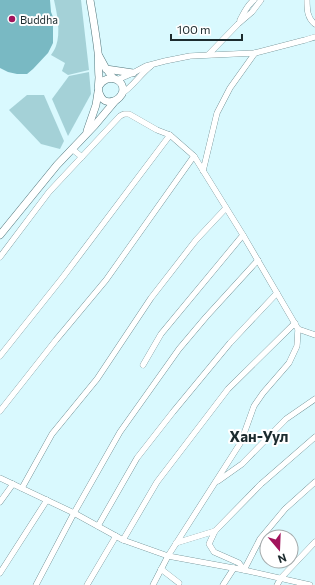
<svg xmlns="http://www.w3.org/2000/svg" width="315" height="585" font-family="Commissioner,sans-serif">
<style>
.green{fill:#a4d1d7}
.water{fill:#79b9c3}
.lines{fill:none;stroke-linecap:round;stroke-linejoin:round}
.minor-casing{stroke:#50757a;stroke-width:6}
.major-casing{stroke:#50757a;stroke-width:8}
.minor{stroke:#fff;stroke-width:5.5}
.major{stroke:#fff;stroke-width:7}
.poi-dot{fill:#a2145c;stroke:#fff;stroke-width:1.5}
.labels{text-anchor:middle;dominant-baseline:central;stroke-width:4;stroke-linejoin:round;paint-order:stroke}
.poi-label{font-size:11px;fill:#1c2b2e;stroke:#fff;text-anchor:start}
.district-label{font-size:15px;font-weight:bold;fill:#1c2b2e;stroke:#fff}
</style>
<rect width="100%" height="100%" fill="#d9f9fe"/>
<g class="green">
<path d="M54,0H81L89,70L68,75L62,71L65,63L51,55C53,52 55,49 56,46C61,33 57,13 54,0Z"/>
<path d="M89,72L91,94L68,136L52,99L69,76Z"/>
<path d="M27,95H44L64,141L60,149L41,144L9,110Z"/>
</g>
<path class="water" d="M0,0H50L51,12L53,17V43L48,53L33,69L27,74H17L8,72L0,68Z"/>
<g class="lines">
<g class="minor-casing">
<g id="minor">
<path d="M307,0C307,9 307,18 315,24"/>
<path d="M240,20C244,13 247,5 254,0"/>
<path d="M209,54L238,24L252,12L261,0"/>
<path d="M117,80L133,73L146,66L165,61L190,56L255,53L305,40L315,37"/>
<path d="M121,94C133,87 140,74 151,66"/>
<path d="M72,149L82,157"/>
<path d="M203,171L217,113L230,88L255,53"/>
<path d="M0,257L49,192L120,116L124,114H129L157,130L170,135L194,156L243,235L298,329L297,346L289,363L263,393L254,406L241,442L168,556L153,585"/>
<path d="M298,329L315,335"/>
<path d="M0,356L63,277L170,135"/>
<path d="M143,365L161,334L243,235"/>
<path d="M0,411L56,340L106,280L194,156"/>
<path d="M315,437L261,484L215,531L209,544L214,552L239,563L244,570L260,539L285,509L315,482"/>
<path d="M0,478L74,513L123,540L168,556L244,570L310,585"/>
<path d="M218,481L242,464L286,419L315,399"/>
<path d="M22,488L52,434L97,379L151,298L196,240L226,208"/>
<path d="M0,502L13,484"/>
<path d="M98,526L137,458L173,412L230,343L277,293"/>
<path d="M123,540L157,482L228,389L295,323"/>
<path d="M176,543L215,531"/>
<path d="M161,569L179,583"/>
<path d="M0,573L47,500"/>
<path d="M36,585L74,513L120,432L179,349L206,317L258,260"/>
<path d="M87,585L116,536"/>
<path d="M223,585L234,568"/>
<path d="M277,585L281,578L315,542"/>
</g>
</g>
<g class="major-casing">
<g id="major">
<path d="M90,0C93,17 96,35 98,52C99,60 98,69 99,77C99,82 97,90 100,95C102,100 107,103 113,101C117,101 120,97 122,94C127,79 107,72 99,86"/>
<path d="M99,56L105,67L113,78"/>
<path d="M106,69L133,73"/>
<path d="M87,131L96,105L98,92"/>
<path d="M0,235L57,165L95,125L116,100"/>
</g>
</g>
<use href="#minor" class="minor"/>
<use href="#major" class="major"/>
</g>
<circle class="poi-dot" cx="12" cy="19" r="4"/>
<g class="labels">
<g class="poi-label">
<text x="20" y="19">Buddha</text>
</g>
<g class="district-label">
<text x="259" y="436">Хан-Уул</text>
</g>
</g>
<g transform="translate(279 549) rotate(161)"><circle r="19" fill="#ffffff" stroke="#a4aaab"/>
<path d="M0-3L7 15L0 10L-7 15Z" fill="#a2145c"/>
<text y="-6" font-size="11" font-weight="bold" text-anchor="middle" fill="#1c2b2e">N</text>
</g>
<path d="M171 34v6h71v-6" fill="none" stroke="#1c2b2e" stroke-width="2"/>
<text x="177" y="34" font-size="12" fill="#1c2b2e" stroke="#ffffff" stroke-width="3" paint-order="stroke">100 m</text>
</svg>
